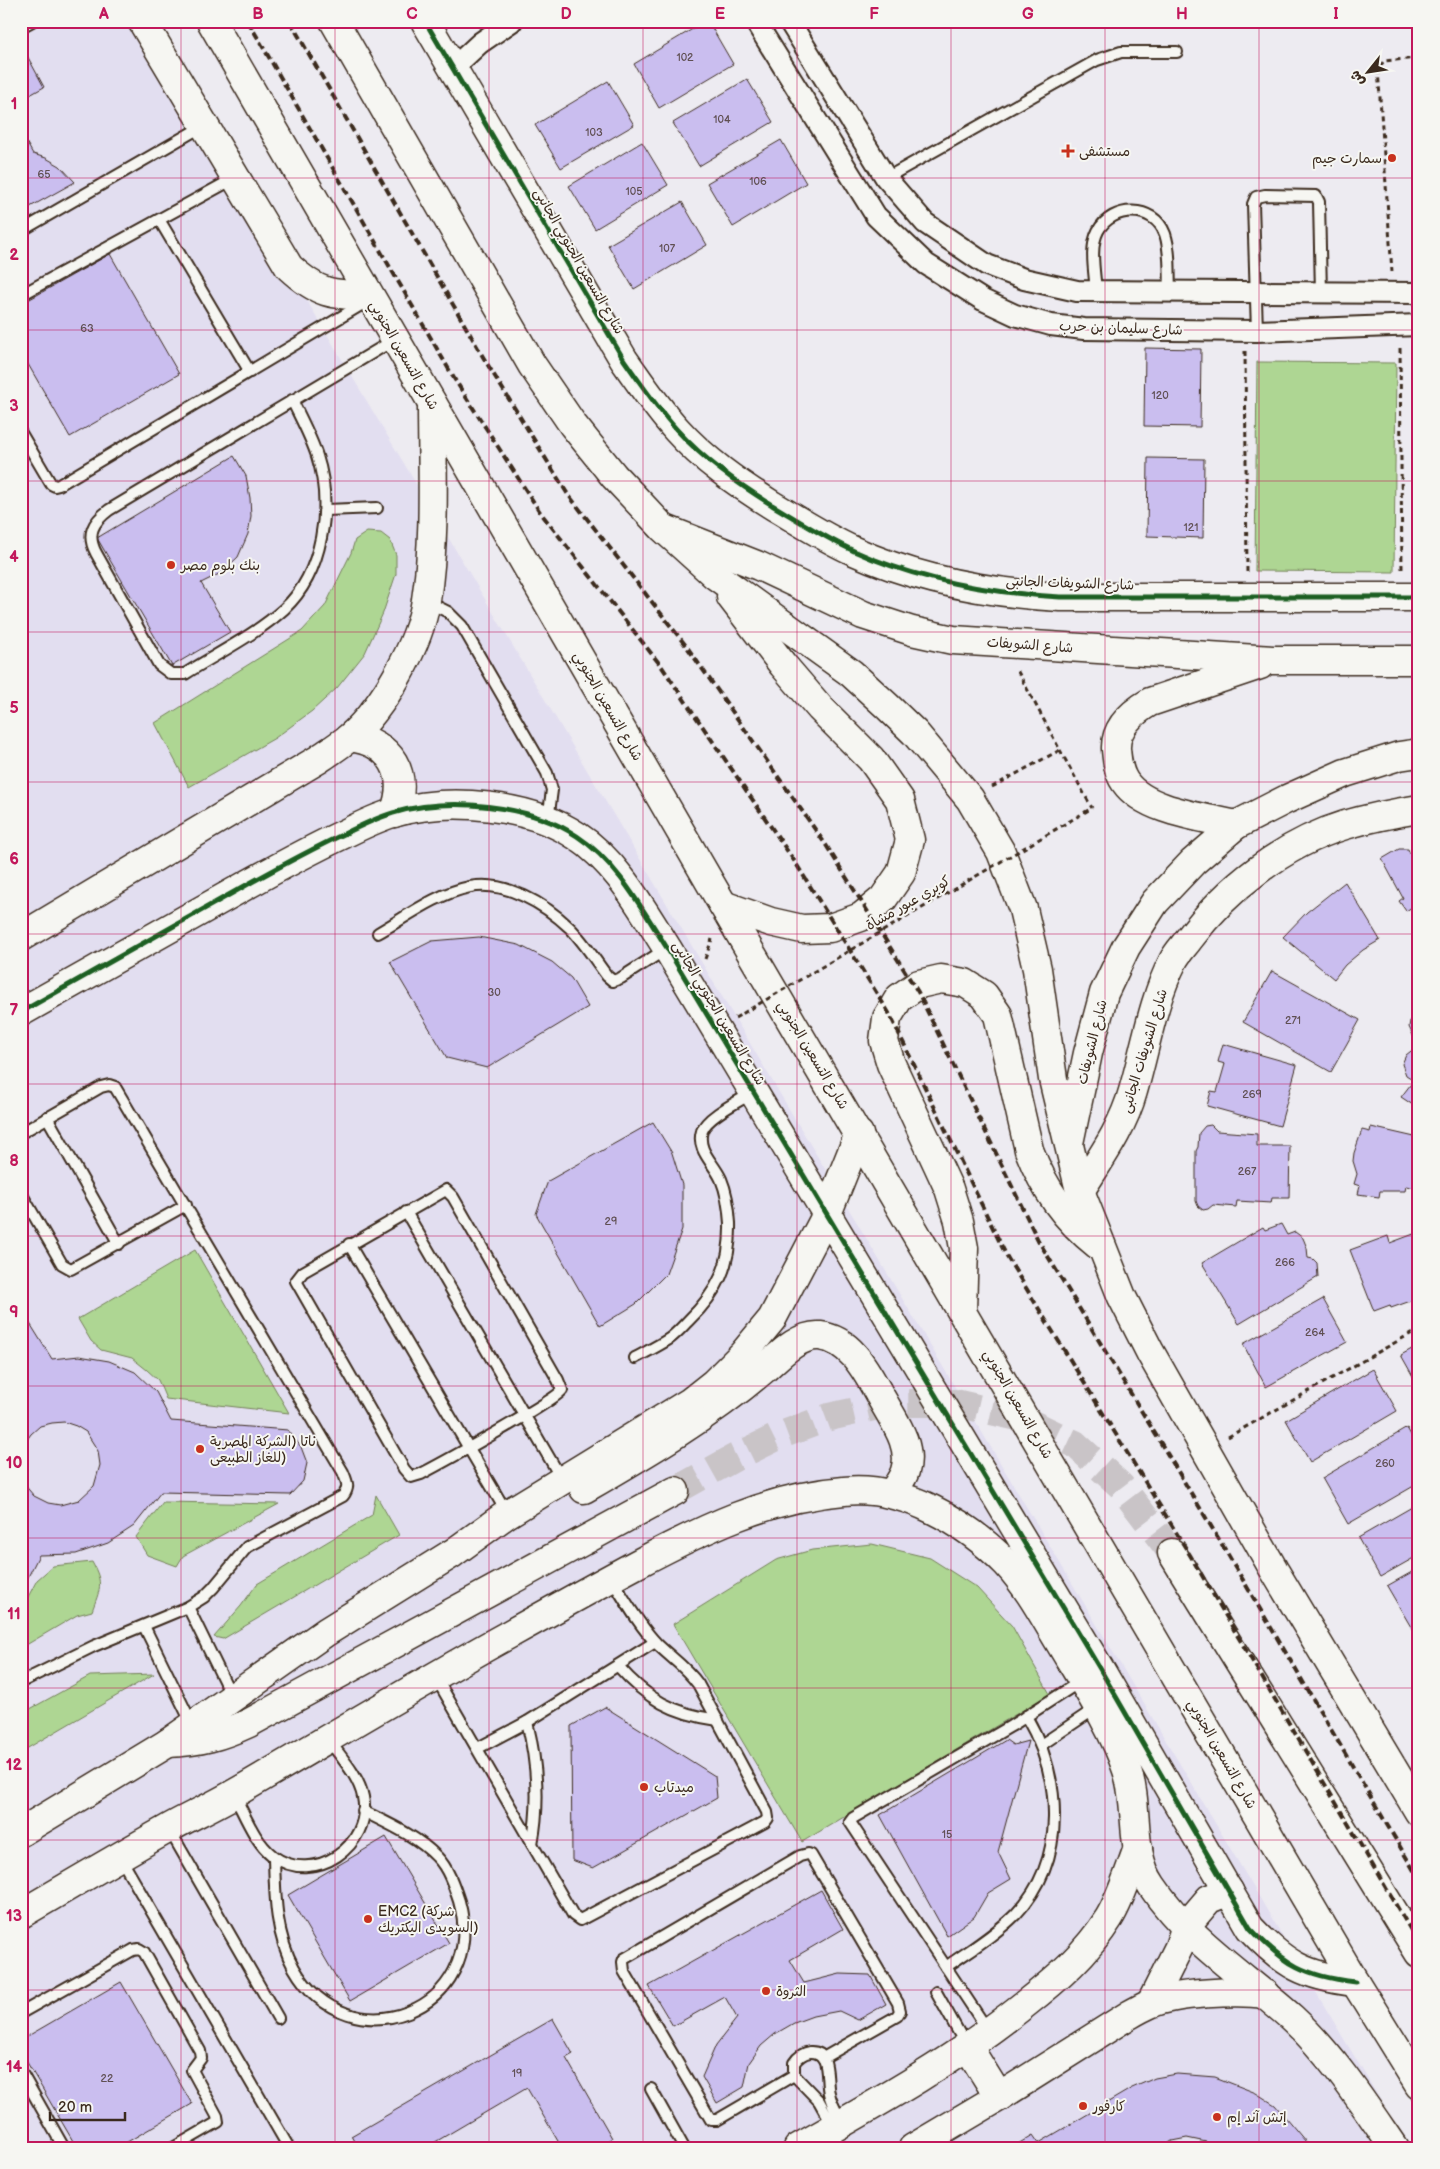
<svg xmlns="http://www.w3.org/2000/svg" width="1440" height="2169" font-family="'Balsamiq Sans','Playpen Sans Arabic',sans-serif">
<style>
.built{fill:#e2def0}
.green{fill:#aed693;stroke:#748058}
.building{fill:#cabeef;stroke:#3b2a1e}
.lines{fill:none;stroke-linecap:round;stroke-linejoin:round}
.highway-tunnel{stroke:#c9c4c7;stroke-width:28;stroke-dasharray:28 14;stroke-linecap:butt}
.lane-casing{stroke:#3b2a1e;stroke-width:14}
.street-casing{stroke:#3b2a1e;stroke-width:24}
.secondary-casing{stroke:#3b2a1e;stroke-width:31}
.highway-casing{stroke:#3b2a1e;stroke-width:31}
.path{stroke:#3b2a1e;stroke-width:3;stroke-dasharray:5 4;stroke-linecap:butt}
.lane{stroke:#f6f6f2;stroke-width:10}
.street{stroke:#f6f6f2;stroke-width:20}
.secondary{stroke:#f6f6f2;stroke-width:28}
.highway{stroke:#f6f6f2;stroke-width:28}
.rail{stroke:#3b2a1e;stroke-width:4;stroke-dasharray:8 4;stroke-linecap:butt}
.path-bridge{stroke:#3b2a1e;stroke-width:3;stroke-dasharray:5 4;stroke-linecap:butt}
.cycleway-casing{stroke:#f6f6f2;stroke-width:8}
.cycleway{stroke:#1b5e20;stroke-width:5}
.grid{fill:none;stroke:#c2185b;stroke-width:1;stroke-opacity:0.55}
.poi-dot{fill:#c8321e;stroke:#f6f6f2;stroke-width:2}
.labels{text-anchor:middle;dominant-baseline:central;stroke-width:4;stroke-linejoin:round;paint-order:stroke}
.number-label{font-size:11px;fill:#5f4f52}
.poi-label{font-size:14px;fill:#3b2a1e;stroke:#f6f6f2;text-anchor:start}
.street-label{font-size:14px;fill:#3b2a1e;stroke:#f6f6f2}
.neatline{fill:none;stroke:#c2185b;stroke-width:2}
.grid-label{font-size:16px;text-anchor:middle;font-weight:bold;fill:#c2185b}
</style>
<rect width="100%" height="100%" fill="#edebf1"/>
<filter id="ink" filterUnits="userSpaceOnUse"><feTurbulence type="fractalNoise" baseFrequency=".02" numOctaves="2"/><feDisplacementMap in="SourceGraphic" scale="10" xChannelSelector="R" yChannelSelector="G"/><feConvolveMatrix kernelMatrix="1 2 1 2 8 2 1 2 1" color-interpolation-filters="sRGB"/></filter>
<g filter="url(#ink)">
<path class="built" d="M21,21H140L1409,2148H21Z"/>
<g class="green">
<path d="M1257,362L1396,363L1394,572L1255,571Z"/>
<path d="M367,532L381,533L390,540L396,555V574L383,613L365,653L337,688L312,711L275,738L189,787L155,723L302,631L325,606L351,553L355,540Z"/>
<path d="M195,1250L289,1413L166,1399L158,1380L147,1370L132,1358L101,1350L91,1341L78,1319Z"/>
<path d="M376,1495L399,1535L223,1639L214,1637L241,1606L257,1584L372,1515Z"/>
<path d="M163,1502L279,1504L183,1556L177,1566L147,1555L136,1537Z"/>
<path d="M872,1544L930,1558L977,1588L1012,1626L1050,1694L802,1842L673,1624L776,1560L812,1550Z"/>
<path d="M92,1562C104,1584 100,1589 92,1611L77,1615L21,1648V1610L37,1580L53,1566Z"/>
<path d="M154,1674L21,1752V1714L90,1676Z"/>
</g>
<g class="building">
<path d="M706,21H708L733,64L659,108L634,64Z"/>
<path d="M24,50L44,87L21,100V52Z"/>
<path d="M747,79L773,122L699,166L673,123Z"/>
<path d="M608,81L634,125L561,168L535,125Z"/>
<path d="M21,133L33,154L46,158L60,166L75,182L21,212Z"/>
<path d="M781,140L806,183L733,227L707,183Z"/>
<path d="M642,142L668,185L595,229L569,186Z"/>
<path d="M682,202L707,245L634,289L608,245Z"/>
<path d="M110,254L179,374L70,437L21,352V304Z"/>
<path d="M1145,348L1201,349L1200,427L1144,426Z"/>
<path d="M234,456L246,476L250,498L251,516L248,534L238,557L221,573L201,583L230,632L172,666L97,538Z"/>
<path d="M1148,458L1204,459L1203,538L1147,536Z"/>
<path d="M1419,470V539H1418Z"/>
<path d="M1399,849H1408L1410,854L1419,849L1418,924L1412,907L1406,911L1399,901L1403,898L1382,859Z"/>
<path d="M1345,882L1380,940L1363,950L1345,965L1334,979L1283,937L1307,912Z"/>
<path d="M479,937L519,945L552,962L571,978L588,1007L487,1068L447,1058L390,962L432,941Z"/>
<path d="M1272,971L1360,1020L1331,1072L1243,1022Z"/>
<path d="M1418,1015H1419V1109L1401,1097L1414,1080L1406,1075L1402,1064L1406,1055L1415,1048L1416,1042L1409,1027L1410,1021Z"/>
<path d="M1223,1044L1297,1065L1280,1126L1207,1106L1211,1091L1217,1092L1225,1064L1218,1062Z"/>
<path d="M653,1122L672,1153L682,1185V1229L666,1274L636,1304L600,1326L536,1214L548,1181Z"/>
<path d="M1211,1125L1217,1131L1257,1134V1146H1290L1289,1198H1272L1271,1203L1237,1201L1236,1207L1213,1205L1208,1209L1203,1210L1198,1206L1196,1201V1151L1198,1147L1199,1133L1205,1126Z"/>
<path d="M1371,1127L1419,1138V1189L1406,1186L1405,1191H1380L1379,1197L1358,1194L1360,1186L1354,1184L1357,1174L1353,1161L1354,1153L1362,1130L1370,1132Z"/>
<path d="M1281,1224L1287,1235L1295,1232L1303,1238L1307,1248L1308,1258L1313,1259L1317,1263L1318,1277L1239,1324L1202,1263L1263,1227L1265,1230Z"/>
<path d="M1419,1232V1298L1391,1308L1390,1305L1374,1311L1350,1250L1388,1236L1390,1243Z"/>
<path d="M1323,1299L1347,1342L1266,1387L1243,1344Z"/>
<path d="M21,1309L52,1359L79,1356L109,1361L135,1372L156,1392L171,1421L288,1430L301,1447L307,1463L303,1481L290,1495L161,1492L134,1526L108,1543L76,1554L39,1555L21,1591V1477L23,1483L34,1496L48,1503L60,1505L79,1500L94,1486L100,1465L98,1451L86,1432L76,1426L64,1422L52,1423L40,1426L31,1434L21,1448Z"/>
<path d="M1419,1345V1387L1401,1355Z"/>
<path d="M1373,1369L1397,1411L1310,1462L1286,1420Z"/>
<path d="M1407,1428L1419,1449V1483L1348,1524L1322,1478Z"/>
<path d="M1419,1503V1555L1380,1577L1358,1538Z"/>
<path d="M1419,1568V1639H1418L1387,1586Z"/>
<path d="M605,1707L715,1776L717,1798L593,1868L572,1860L571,1726Z"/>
<path d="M1006,1740L1013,1745L1028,1741L998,1852L1011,1879L988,1893L974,1917L947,1936L880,1815Z"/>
<path d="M386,1837L449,1943L350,2001L288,1895Z"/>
<path d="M821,1890L843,1929L790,1960L804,1983L840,1974L870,1975L886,2004L858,2020L839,2011L813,2016L794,2023L775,2034L761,2046L749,2063L744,2087L717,2103L702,2077L716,2045L737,2018L725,1997L673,2026L649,1986Z"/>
<path d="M121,1982L192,2104L117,2148H77L21,2052V2040Z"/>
<path d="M553,2019L573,2054L566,2058L612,2138L596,2148H562L527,2088L425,2148H358L351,2136Z"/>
<path d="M1177,2074L1215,2077L1256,2093L1275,2105L1306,2142L1309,2148H1215L1206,2142L1187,2138L1172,2141L1160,2148H1042L1039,2143L1132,2088L1155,2078Z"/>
<path d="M1033,2135L1042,2148H1011Z"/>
</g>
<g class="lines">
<path class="highway-tunnel" d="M675,1491L734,1458L781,1435L829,1417L892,1403H955L1018,1417L1075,1444L1121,1486L1172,1553"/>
<g class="lane-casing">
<g id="lane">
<path d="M21,27L32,21"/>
<path d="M886,178L1097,60L1121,52H1177"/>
<path d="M160,221L250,372"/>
<path d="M21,231L203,126"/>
<path d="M1096,292C1095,274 1089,248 1098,231C1112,205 1154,204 1165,234C1171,252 1169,273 1170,292"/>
<path d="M21,295L235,178"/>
<path d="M1257,331L1253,204L1256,197L1265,195L1316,196L1319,202L1321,293"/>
<path d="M292,400C301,419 311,437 317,456C333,505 323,573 284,609C255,635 218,653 185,674H171L159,665L96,553C86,534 93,522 109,510L394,340"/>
<path d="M21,433L51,484L55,486L59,485L366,302"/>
<path d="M326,510L377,508"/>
<path d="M426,601L448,612L462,626L547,773L552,790L548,820"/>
<path d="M378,933C406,917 438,893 470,887C505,880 545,904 570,928C584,942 595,960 607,976L613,981L621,978L666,949"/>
<path d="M47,1117L119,1244"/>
<path d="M21,1133L101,1087L109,1085L115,1087L343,1472C347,1482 350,1487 343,1496L247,1547L213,1588L204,1597L188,1607L94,1646L21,1682"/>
<path d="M446,1190L453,1197L558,1380L562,1390C557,1400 440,1464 421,1474L411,1477L404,1469L296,1281L303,1272Z"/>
<path d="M21,1193L62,1264L71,1269L186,1205"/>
<path d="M406,1212L561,1478"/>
<path d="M349,1244L507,1513"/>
<path d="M635,1358C646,1352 658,1346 669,1339C676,1334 682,1327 688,1321C718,1292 731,1265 730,1223C729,1208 727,1193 721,1179C714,1163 696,1150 702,1131C706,1117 739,1101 752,1093"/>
<path d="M188,1607L232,1697"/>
<path d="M144,1626L192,1724"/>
<path d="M618,1666C647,1699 673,1714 718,1720"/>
<path d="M435,1676L573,1915L580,1920L765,1822L768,1818L767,1812L698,1684C686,1667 670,1657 656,1643C638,1624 625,1600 611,1578"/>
<path d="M527,1722C537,1762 540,1803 532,1844"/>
<path d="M1041,1745L1096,1708"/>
<path d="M478,1748L527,1722L655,1642"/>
<path d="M234,1795C245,1815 254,1841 273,1856C313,1886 373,1846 363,1797C359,1776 340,1756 328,1739"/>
<path d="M169,1829L278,2018"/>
<path d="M120,1857L289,2148"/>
<path d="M274,1857C275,1894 275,1934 294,1968C349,2065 490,2010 459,1901C454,1886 448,1868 437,1857C417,1836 389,1824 363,1811"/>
<path d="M946,1967C970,1950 995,1935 1016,1914C1068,1859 1062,1778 1026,1716"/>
<path d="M936,1992L967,2047"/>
<path d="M21,2013L133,1950L139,1949L144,1952L200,2051L201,2058L192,2070L217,2116L218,2122L173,2148"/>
<path d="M989,2032L850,1822L853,1818L1011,1726L1081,1681"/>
<path d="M21,2072L64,2148"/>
<path d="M794,2075L717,2120H711L624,1971L623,1962L624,1959L800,1856L808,1854L811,1855L898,2003L900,2011L897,2016L823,2058"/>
<path d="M651,2089L684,2148"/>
<path d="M833,2126L819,2101L794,2075V2063C798,2057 802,2053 810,2052C832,2051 825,2079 829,2093C831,2104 837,2113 842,2122"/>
</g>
</g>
<g class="street-casing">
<g id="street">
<path d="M755,21L876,216L926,264L983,300L1015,315L1051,325L1084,329L1257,331L1419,325"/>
<path d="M789,21L886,178L925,223L987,265L1024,279L1077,291L1419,293"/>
<path d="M453,68L480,43L512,21"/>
</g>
</g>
<g class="secondary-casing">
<g id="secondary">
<path d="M142,21L289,267C318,294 331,295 369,295"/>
<path d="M425,21L624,360C641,384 657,408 677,430C704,460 737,483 772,505C799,521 825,538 854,551C920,581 989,593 1060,597H1419"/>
<path d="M665,529L759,566L863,615L912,631L953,640L1273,660H1419"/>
<path d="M350,737C391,742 410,774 394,813"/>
<path d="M1236,825C1203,817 1145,811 1125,782C1118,772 1117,760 1116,749C1115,727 1133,712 1150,702L1260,665"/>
<path d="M21,937L319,759C329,752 340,745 350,737C383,708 420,644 426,600C436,535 432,468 432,403"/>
<path d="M21,1012C95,970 169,929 243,887C277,868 310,850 344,834C360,826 376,818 393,813C449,797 529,804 577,836C617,862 642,909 667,948L1100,1669L1250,1928C1285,1965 1305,1976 1355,1982"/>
<path d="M1069,1143L1088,1053L1104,993L1126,947L1155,902L1193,862L1236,825L1287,799L1345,773L1399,756L1419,753"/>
<path d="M1080,1191C1100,1159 1123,1128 1133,1091C1146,1047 1152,1002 1173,961C1177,953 1184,946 1189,939C1227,888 1283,844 1345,825C1369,818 1394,813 1419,809"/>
<path d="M584,1489C646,1453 708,1417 763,1370C778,1357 798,1334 820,1336C853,1340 868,1375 883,1401C894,1421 913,1446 905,1471C903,1478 896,1487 892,1494"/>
<path d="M21,1832L168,1743L326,1632L453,1553L507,1514L690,1402L714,1383L743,1354L772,1319L827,1214L859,1134"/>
<path d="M21,1914C69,1886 116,1858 164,1831C188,1817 214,1806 237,1792C328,1739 417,1685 508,1635C551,1611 594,1587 637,1564C703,1529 768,1497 844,1491C904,1485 966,1522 1007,1564C1030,1589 1045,1619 1063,1648C1085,1685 1114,1730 1127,1770C1140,1808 1128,1851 1152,1886C1188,1940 1244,1975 1292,2018C1333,2056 1363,2103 1394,2148"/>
<path d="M1151,2003L1179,1947L1186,1926L1209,1899L1229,1891"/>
<path d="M968,2047L999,2097"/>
<path d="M798,2148C876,2104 955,2060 1025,2004C1057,1979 1087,1953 1109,1918C1122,1897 1129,1871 1138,1848"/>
<path d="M913,2148L999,2097L1129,2015C1136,2011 1143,2007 1150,2004C1175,1993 1238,1990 1265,1994"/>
</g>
</g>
<g class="highway-casing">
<g id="highway">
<path d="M211,21L723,905L1355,1982L1419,2085"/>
<path d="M334,21L532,365L573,425L614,476L663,528L716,576L851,673L887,706L915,733L970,799L1001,852L1023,909L1037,969L1053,1079L1080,1191L1122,1297L1150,1352L1274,1570L1419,1812"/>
<path d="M723,905L771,922L802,929L830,928L861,917L883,899L901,873L910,840L900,800L871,759L820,708L783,665L731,597"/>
<path d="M962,1310L964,1248L959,1221L949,1189L891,1064L884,1041L887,1018L899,998L919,984L941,979L965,983L984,995L998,1015L1029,1150C1044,1189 1065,1219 1098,1245"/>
<path d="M1172,1553L1419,1953"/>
<path d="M168,1743C199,1742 221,1736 249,1723L675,1491"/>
</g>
</g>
<g class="path">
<path d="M1392,272L1378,69L1384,61L1419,58"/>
<path d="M1400,348L1402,572"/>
<path d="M1245,351L1247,573"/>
<path d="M1060,750L1092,808"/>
<path d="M992,787L1060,750L1017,670"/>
<path d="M705,959L712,939"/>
<path d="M1228,1437L1419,1329"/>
</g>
<use href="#lane" class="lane"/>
<use href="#street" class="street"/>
<use href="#secondary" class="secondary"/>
<use href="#highway" class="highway"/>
<g class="rail">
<path d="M248,21L455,380L540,512L662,667L795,862L889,1013L1007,1257L1190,1555L1419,1944"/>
<path d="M290,21L486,362L567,493L687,647L826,845L918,992L1038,1240L1220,1541L1419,1879"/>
</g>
<path class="path-bridge" d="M735,1018L1092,808"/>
<g class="cycleway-casing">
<g id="cycleway">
<path d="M425,21L624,360C641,384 657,408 677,430C704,460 737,483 772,505C799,521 825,538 854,551C920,581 989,593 1060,597H1419"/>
<path d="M21,1012C95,970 169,929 243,887C277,868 310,850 344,834C360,826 376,818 393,813C449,797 529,804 577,836C617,862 642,909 667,948L1100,1669L1250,1928C1285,1965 1305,1976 1355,1982"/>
</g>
</g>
<use href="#cycleway" class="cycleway"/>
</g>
</g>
<path class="grid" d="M181,21V2148M335,21V2148M489,21V2148M643,21V2148M797,21V2148M951,21V2148M1105,21V2148M1259,21V2148M21,178H1419M21,330H1419M21,481H1419M21,632H1419M21,782H1419M21,934H1419M21,1084H1419M21,1236H1419M21,1386H1419M21,1538H1419M21,1688H1419M21,1840H1419M21,1990H1419"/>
<g class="poi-dot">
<path d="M1065.5 143.5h5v5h5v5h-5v5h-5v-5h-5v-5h5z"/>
<circle cx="1392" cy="158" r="5"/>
<circle cx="171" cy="565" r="5"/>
<circle cx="200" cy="1449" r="5"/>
<circle cx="644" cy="1787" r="5"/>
<circle cx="368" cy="1919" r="5"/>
<circle cx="766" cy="1991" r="5"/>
<circle cx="1083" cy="2106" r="5"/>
<circle cx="1217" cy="2117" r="5"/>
</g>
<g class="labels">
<g class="number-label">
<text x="685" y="57">102</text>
<text x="722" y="119">104</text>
<text x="594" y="132">103</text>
<text x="44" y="174">65</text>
<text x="758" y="181">106</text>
<text x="634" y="191">105</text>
<text x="667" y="248">107</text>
<text x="87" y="328">63</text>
<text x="1160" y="395">120</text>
<text x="1191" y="527">121</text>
<text x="494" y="992">30</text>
<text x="1293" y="1020">271</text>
<text x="1252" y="1094">269</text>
<text x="1247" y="1171">267</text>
<text x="611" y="1221">29</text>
<text x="1285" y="1262">266</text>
<text x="1315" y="1332">264</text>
<text x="1385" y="1463">260</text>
<text x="947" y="1834">15</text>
<text x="517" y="2073">19</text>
<text x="107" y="2078">22</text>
</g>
<g class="poi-label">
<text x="1079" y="151">مستشفى</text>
<text x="1382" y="158" text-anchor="end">سمارت جيم</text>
<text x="181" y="565">بنك بلوم مصر</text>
<text x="210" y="1441">ناتا (الشركة المصرية<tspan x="210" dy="16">للغاز الطبيعى)</tspan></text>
<text x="654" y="1787">ميدتاب</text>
<text x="378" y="1911">EMC2 (شركة<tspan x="378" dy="16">السويدى اليكتريك)</tspan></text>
<text x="776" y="1991">الثروة</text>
<text x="1093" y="2106">كارفور</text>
<text x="1227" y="2117">إتش آند إم</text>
</g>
<g class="street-label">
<text transform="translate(579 261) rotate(60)">شارع التسعين الجنوبي الجانبى</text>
<text transform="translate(1121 328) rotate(2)">شارع سليمان بن حرب</text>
<text transform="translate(404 355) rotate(60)">شارع التسعين الجنوبي</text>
<text transform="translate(1070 583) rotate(2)">شارع الشويفات الجانبى</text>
<text transform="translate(1030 645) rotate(4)">شارع الشويفات</text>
<text transform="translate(608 706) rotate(60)">شارع التسعين الجنوبي</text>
<text transform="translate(908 903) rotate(-30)">كوبري عبور مشاة</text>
<text transform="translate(719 1013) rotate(59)">شارع التسعين الجنوبي الجانبى</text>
<text transform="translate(1092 1042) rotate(-76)">شارع الشويفات</text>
<text transform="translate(1144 1051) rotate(-73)">شارع الشويفات الجانبى</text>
<text transform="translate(813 1055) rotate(59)">شارع التسعين الجنوبي</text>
<text transform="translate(1018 1404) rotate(60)">شارع التسعين الجنوبي</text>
<text transform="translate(1222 1754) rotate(60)">شارع التسعين الجنوبي</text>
</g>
</g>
<rect width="1440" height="2169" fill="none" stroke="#f6f6f2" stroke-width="55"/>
<g transform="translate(1368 72) rotate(240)" stroke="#f6f6f2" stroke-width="4" paint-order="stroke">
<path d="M0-4L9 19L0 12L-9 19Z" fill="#3b2a1e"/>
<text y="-8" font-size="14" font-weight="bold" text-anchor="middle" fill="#3b2a1e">ش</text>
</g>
<path d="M50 2112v8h75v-8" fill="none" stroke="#3b2a1e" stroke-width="2.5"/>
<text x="58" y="2112" font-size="15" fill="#3b2a1e" stroke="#f6f6f2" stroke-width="4" paint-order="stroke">20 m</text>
<rect x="28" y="28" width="1384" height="2114" class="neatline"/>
<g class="grid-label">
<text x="104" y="19">A</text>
<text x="258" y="19">B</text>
<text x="412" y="19">C</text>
<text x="566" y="19">D</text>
<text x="720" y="19">E</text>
<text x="874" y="19">F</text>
<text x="1028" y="19">G</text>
<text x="1182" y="19">H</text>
<text x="1336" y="19">I</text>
<text x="14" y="109">1</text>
<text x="14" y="260">2</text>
<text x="14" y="411">3</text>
<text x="14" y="562">4</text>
<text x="14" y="713">5</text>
<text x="14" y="864">6</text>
<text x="14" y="1015">7</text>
<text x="14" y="1166">8</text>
<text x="14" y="1317">9</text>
<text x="14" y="1468">10</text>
<text x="14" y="1619">11</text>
<text x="14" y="1770">12</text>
<text x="14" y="1921">13</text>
<text x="14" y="2072">14</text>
</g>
</svg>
